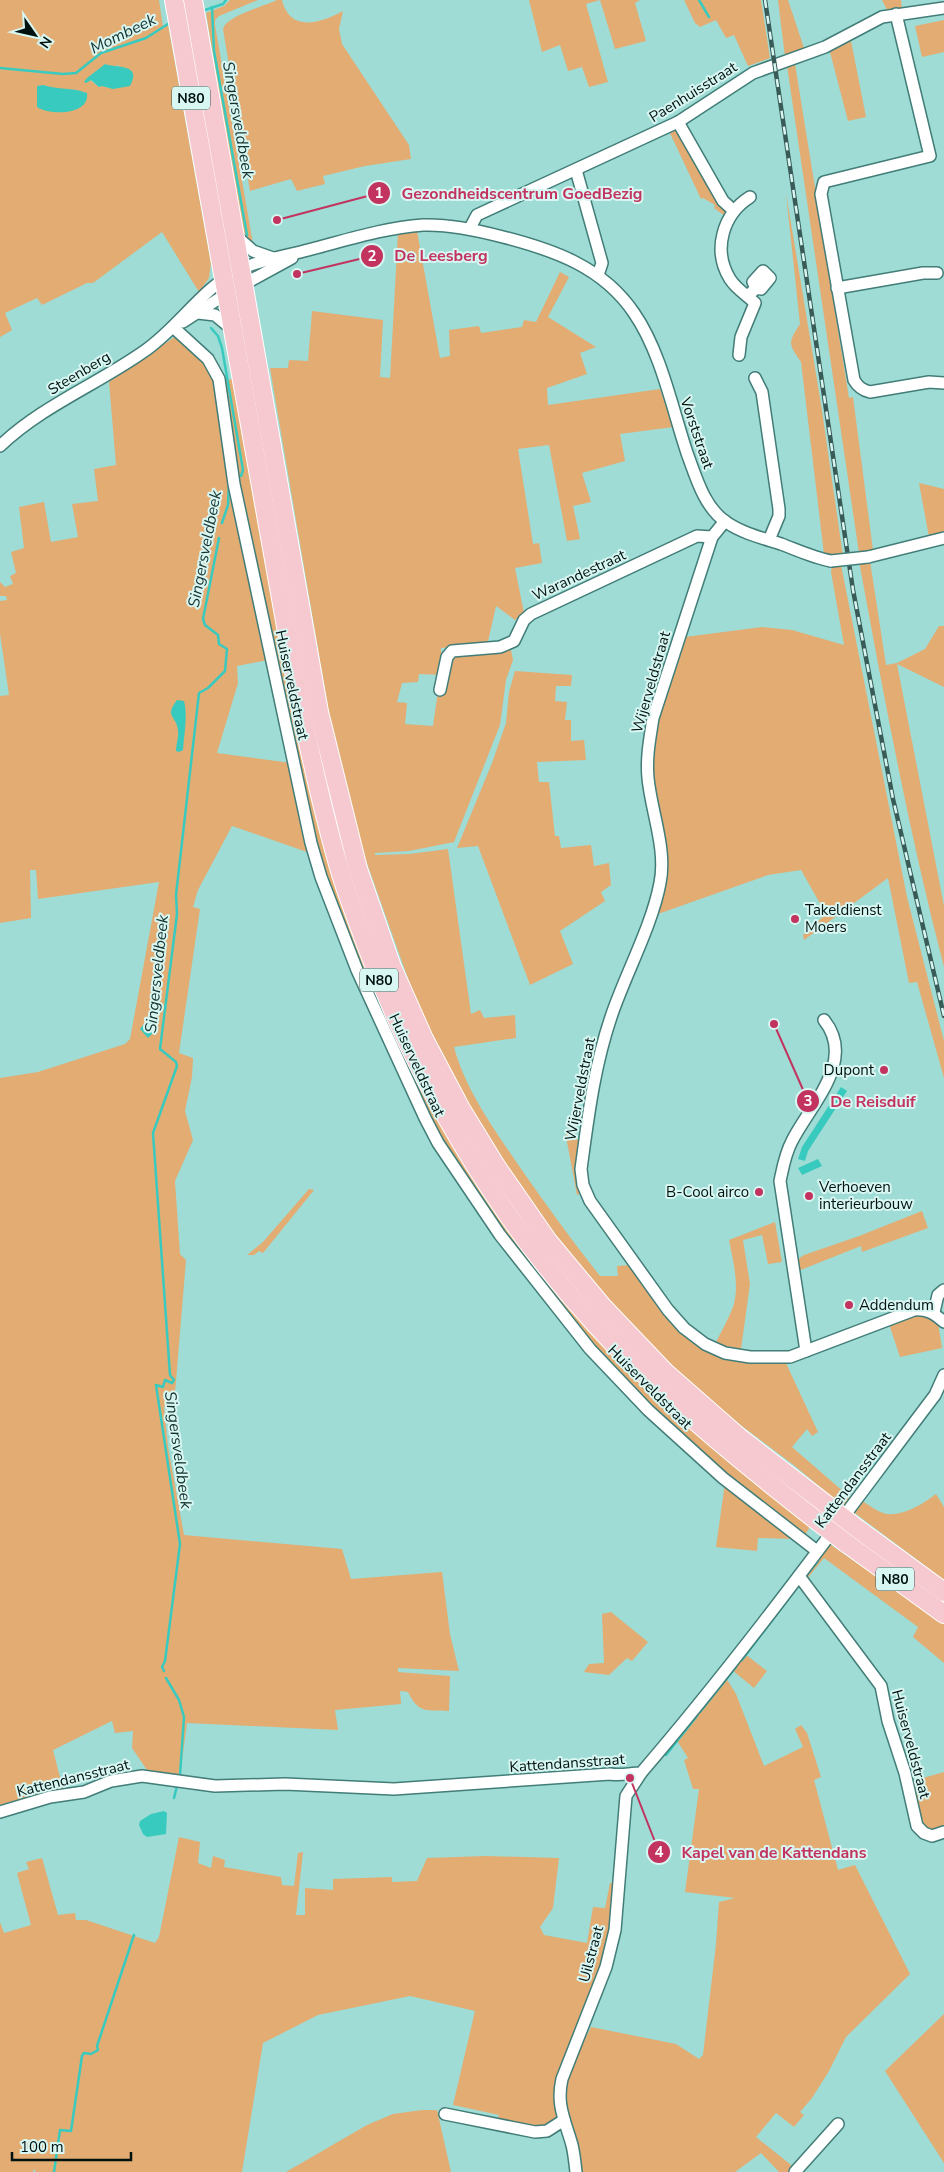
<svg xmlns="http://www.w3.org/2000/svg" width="944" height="2172" font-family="'Nunito Sans',sans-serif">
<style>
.green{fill:#e3ac72;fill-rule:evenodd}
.water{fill:#39cabf}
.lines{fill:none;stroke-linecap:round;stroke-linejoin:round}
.stream{stroke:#39cabf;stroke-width:2.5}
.minor-casing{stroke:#427d78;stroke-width:14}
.highway-casing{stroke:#fff;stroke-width:20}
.minor{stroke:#fff;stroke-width:11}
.highway{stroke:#f6c9d0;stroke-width:18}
.rail-casing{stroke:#395b57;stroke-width:4.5}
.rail{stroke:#d8f6f2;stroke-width:2.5;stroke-dasharray:8;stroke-linecap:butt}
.minor-bridge-casing{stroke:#427d78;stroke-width:14;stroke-linecap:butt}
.highway-bridge-casing{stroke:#fff;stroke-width:20;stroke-linecap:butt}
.minor-bridge{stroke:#fff;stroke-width:11}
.highway-bridge{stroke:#f6c9d0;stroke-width:18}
.poi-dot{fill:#c2345f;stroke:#d8f6f2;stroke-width:2}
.labels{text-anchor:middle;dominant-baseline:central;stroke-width:4;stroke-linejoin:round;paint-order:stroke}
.shield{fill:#d8f6f2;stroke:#415654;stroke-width:1}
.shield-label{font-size:14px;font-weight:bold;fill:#001210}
.street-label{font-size:15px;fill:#001210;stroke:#d8f6f2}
.poi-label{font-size:15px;fill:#001210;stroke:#d8f6f2;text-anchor:start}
.water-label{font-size:16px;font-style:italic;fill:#14312e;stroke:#d8f6f2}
.leader{fill:none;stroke:#c2345f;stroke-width:2}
.callout-dot{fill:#c2345f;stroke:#d8f6f2;stroke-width:2}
.mark-label{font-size:15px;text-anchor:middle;font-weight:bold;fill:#fff}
.callout-label{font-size:16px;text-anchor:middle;font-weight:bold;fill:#c2345f;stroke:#d8f6f2;stroke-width:4;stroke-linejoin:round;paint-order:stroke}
</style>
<rect width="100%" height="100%" fill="#9fdcd5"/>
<g class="green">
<path d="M0,0H159L163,27L168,24L211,263L209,278L199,292L162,232L93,283H87L42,305L37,298L5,313L12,330L0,337ZM105,64L112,67L119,65L114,89L102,86L99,87L90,80ZM43,85L54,89L79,90L41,109Z"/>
<path d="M230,0H258L219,16L215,20V25L253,244L243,237L206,13L224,6Z"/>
<path d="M277,0H282C290,33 321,23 343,11L339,29L342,44L409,145L411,159L365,166L323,176L325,184L297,191L291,179L250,191L223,29C227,15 263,7 277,0Z"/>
<path d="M529,0H640L635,3L646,41L615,49L600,0L586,4L608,82L589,87L582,67L568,71L560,45L542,52Z"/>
<path d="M684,0H761L770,58L748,66L734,35L726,38L716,20L700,27L695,23Z"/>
<path d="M778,0H788L805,51L785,57Z"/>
<path d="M882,0H901L902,9L888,12Z"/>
<path d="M944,20V52L922,57L915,26Z"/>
<path d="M851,41L866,117L848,121L830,52Z"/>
<path d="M795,64L849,398L853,397L873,550L859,553L787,66Z"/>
<path d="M673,129L676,130L726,210L725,216L714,208L715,205L703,198L701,199L669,131Z"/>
<path d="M786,193L821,404L843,556L835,557L824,554L801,362C788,343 788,343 800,324Z"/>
<path d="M417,231L440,358L450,356L449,330L479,326L481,333L522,327L524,320L536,322L560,272L569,277L548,317L596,347L580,353L587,374L547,388L548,405L660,389L673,427L620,434L625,461L582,473L591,502L573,506L580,539L567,541L549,445L518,449L533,544L539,543L542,563L515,568L524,613L515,620L496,606L487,646L441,648V652H446L442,675L419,674L418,682L402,683L397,702L407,703L405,724L433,726C437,703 438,671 455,654L511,650L513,660L506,680L500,725L454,842L409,851L375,853V855L409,854L448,849L471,1014L480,1010L484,1018L515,1015L516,1038L454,1047C465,1089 494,1129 519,1166C545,1203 571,1240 600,1276H618L617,1266L631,1265L667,1314L721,1357L744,1362L785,1361L818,1432L812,1436L807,1429L792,1447L852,1499L845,1508L795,1466L694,1390L596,1288L547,1228L499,1158L447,1069L411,987L364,855L332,731L270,368H288L289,360L308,361L312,311L383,320L380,377L390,378L398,233Z"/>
<path d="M176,336L206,362L215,374L268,660L237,666L238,683L217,753L291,763L310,853L232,826L198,890L193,907L200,909L179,1053L193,1058L192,1077L185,1111L193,1140L175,1181L180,1254L186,1260L174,1405L164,1407L168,1447L184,1535L342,1549L351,1579L442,1572L450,1634L459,1671L398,1668V1672L450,1676L449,1711C428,1710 418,1714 408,1692L400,1691L401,1704L335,1710L338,1730L187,1723L180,1777L149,1773L132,1748L133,1731L115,1733L112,1721L53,1750L63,1789L38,1794L0,1805V1078L38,1072L125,1044L130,1039L159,882L38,899L36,870H30L31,918L0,923V696L9,695L0,634V601L7,600L6,596H0V582L5,587L13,584L10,576L16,573L11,552L24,548L19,507L44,502L51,542L78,537L72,504L98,501L94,469L116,465L109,382Z"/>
<path d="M231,379L235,381L336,886L371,980L386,1015L438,1119L469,1172L510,1232L610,1352L663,1405L810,1527L805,1535L726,1476L650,1409L591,1345L535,1275L440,1140L380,1017L323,872L247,534L225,390L226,381Z"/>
<path d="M919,483L944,489V532L929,537Z"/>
<path d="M859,561H870L886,665L897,663L925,649L939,626H944V687L897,664L938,875L944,871L938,875L944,906V967C909,833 884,697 859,561Z"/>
<path d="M841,565L907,897L944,1041V1078L917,982L909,983L888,878L804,940L803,935L826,914L801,870L768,875L658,914L665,887L652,758L659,712L685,637L762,627L792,630L844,645L831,572L832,566Z"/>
<path d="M515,671L572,675L571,686H556L555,701L567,702L565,720H571V741L584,740L586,760L537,762L539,782H549L555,836H559L561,848L591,845L594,866L609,863L611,885L601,892L605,901L560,931L573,964L530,985L478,846L457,848L492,763L506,723L509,692Z"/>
<path d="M565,1131H571L572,1140L581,1139V1193L577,1195Z"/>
<path d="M309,1189L314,1190L263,1253L259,1251L254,1255H247L263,1242Z"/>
<path d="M922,1211L928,1228L862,1252L861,1246L798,1271V1259L804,1255L859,1236Z"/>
<path d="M775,1222L782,1262L768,1264L762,1235L743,1240L750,1284L741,1349L715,1344C721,1332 728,1320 733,1307C740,1286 733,1261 729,1240Z"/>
<path d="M922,1313L938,1323L942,1348L900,1357L889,1324Z"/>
<path d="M725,1483L794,1539L758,1538L757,1551L716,1547Z"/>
<path d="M936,1494L944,1507V1580L852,1511L862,1501C869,1505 879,1513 887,1514C904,1516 923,1504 936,1494Z"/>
<path d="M827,1542L944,1624V1663L913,1637L918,1627L824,1558L806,1580L803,1576Z"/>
<path d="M611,1612L648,1642L632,1661L627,1658L609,1675L584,1672L589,1664L604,1663L602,1614Z"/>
<path d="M745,1654L767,1671L754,1688L732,1670Z"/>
<path d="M726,1678L736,1694L764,1766L803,1747L795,1729L801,1725L807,1733L821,1777L814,1780L838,1870L855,1865L910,1974L846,2037L829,2071L812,2098L800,2112L804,2115L794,2127L776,2113L756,2137L796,2169L792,2172H779L761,2153L735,2172H581C574,2144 562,2113 566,2084C569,2067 583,2044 591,2027L676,2044L699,2059L703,2055L716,1944L719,1902L735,1898L685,1892L699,1789H693L684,1760L688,1758L676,1739Z"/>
<path d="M944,1772V1829L933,1833L921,1827L909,1782Z"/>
<path d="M179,1837L200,1842L198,1863L211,1868L213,1856L225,1860L224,1867L281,1877L282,1885L294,1886L298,1853L303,1852L296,1915H305V1888L333,1890V1879L392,1877V1882L417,1881L427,1858L486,1856L559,1858L553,1908L540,1927L544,1935L587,1943L593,1907L605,1908L610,1883L617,1884L607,1952L560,2076L559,2119L545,2128L497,2121L499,2115L453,2105L475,2011L410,1996L318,2015L263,2043L242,2172H36L34,2169L33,2172H0V1922L4,1933L31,1925L17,1873L29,1869L26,1862L42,1858L58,1915L75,1913L76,1920H86L155,1943L159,1937Z"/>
<path d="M944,2014V2163L885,2071Z"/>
<path d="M422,2110H437L451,2172H286L367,2125L393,2114Z"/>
</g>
<g class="water">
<path d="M105,64C115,68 143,63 130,86L113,89L102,86L99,87L91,80L86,83L84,82L87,78Z"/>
<path d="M43,85C58,90 73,87 87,93C90,115 51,116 37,107V86Z"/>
<path d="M177,700L184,701C188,715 184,735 183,750L179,752L176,751C176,744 179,737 178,730C176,715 164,717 177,700Z"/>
<path d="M151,1018L153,1033L148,1038L140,1029L147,1020Z"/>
<path d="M841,1087L847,1091L808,1151L805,1161L798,1159L802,1147Z"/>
<path d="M818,1159L822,1166L802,1175L798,1168Z"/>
<path d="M164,1811L167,1813L166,1834L147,1837L143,1834L139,1825L140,1821L151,1814Z"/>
</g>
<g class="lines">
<g class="stream">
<path d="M699,0L709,17"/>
<path d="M212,7L214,51L247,235"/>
<path d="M205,10L223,4L226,0"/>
<path d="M0,68L63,74L76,73L101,53L146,38L168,24"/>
<path d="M211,328L218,336L222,348L243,470L241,476"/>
<path d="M222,523L228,505L229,482"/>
<path d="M805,1577L818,1561"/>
<path d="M742,1660L799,1585"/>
<path d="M164,1671L162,1667L165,1661L180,1544L156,1385L163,1387L165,1380L172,1383L174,1380L170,1375L153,1133L177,1066L176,1062L160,1049L177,914L176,895L199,693L208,688L225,671L227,649L219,644L218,635L205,625L203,619L219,538"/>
<path d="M166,1678L179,1700L184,1717L180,1775"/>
<path d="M700,1712L736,1667"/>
<path d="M666,1755L697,1716"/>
<path d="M174,1798L177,1786"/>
<path d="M54,2172L60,2130L71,2131L82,2056L84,2053L91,2054L98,2050L97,2046L134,1935"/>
</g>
<g class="minor-casing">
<g id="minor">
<path d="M896,14L930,156L824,182L821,194L854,380C858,387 862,390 870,392L929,382L944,383"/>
<path d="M678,122L723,201L733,210"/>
<path d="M576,170L602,263L598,275"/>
<path d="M470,228L477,215L678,122L753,73L825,47L882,17L944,8"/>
<path d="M235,235L253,251L273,258"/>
<path d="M837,288L923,273H937"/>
<path d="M748,296L756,288L761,289L770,278L763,271L753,282L756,288"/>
<path d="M198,313L215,315L232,329"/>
<path d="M183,322L226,294L292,258"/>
<path d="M173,327L208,359L219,379L234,484L311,843L321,877L357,970L425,1118L438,1143L500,1235L590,1349L648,1410L723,1478L817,1551"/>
<path d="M739,355L741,337L755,303C747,295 736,289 730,279C712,250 723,214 750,197"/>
<path d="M755,378L762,392L779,509V516L769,540"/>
<path d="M0,446C42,406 96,385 143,352C179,328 202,287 241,269C262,259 286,256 308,250C347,240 383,228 423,225C450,224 477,230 503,237C554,250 603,267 634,313C661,352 672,408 687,453C696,477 704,507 726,522C742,533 762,538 781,544C797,550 814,558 831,561"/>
<path d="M725,521L712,537L653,718C650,738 646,757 648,778C651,811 667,849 660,883C652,926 625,975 611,1017C594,1067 588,1118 581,1169L583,1185L590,1201L668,1310L684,1328L705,1344L725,1353L750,1357H790L914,1310C927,1309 934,1313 944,1322"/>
<path d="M868,557L944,538"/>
<path d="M440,690L447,657L452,651L500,647L514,641L524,620L531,614L697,536L712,537"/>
<path d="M934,1312L938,1295L944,1290"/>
<path d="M806,1351L780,1181C783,1167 785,1154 792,1141C810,1105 857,1061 824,1020"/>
<path d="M799,1576L881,1686L888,1721L905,1773L917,1826L924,1833L932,1836L944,1832"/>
<path d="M0,1812L50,1797L84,1792L111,1781L142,1776L215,1786L285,1784L394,1789L610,1774C621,1776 630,1773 641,1773C745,1652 839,1522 935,1395L944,1375"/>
<path d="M445,2114L535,2132L547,2131L564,2120"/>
<path d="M576,2172C575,2163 574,2153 572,2145C565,2120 556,2105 562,2079L606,1967L615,1930L626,1796L641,1773"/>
<path d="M795,2172L838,2124"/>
</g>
</g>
<g class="highway-casing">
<g id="highway">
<path d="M174,0L302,716C314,769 325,822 341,874C347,894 355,914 362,934C414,1076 493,1212 595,1324C662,1397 738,1459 816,1520"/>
<path d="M193,0L319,712L358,869L392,967L424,1039L461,1109L496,1166L548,1241L603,1307L665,1372L739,1437L827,1505"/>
<path d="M858,1529L944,1592"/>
<path d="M846,1543L944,1614"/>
</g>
</g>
<use href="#minor" class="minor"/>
<use href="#highway" class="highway"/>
<g class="rail-casing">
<path id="rail" d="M765,0L853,590L893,799L944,1016"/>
</g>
<use href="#rail" class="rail"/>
<g class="minor-bridge-casing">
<path id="minor-bridge" d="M831,561L868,557"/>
</g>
<g class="highway-bridge-casing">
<g id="highway-bridge">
<path d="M827,1505L858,1529"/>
<path d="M816,1520L846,1543"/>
</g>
</g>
<use href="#minor-bridge" class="minor-bridge"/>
<use href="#highway-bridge" class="highway-bridge"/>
</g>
<g class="poi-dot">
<circle cx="795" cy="919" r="5"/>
<circle cx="884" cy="1070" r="5"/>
<circle cx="759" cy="1192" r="5"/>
<circle cx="809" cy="1196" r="5"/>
<circle cx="849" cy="1305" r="5"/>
</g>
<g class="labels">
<g class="shield">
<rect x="172" y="86.5" width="38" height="23" rx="4"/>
<rect x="360" y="968.5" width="38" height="23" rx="4"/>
<rect x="876" y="1567.5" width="38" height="23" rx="4"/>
</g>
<g class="shield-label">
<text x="191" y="98">N80</text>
<text x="379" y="980">N80</text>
<text x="895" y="1579">N80</text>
</g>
<g class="street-label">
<text transform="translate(693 92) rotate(-32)">Paenhuisstraat</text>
<text transform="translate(79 373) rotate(-31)">Steenberg</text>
<text transform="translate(697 433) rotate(71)">Vorststraat</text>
<text transform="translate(579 575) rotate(-25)">Warandestraat</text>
<text transform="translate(651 682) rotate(-74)">Wijerveldstraat</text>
<text transform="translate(292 685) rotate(78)">Huiserveldstraat</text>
<text transform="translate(417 1065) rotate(65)">Huiserveldstraat</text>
<text transform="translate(580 1089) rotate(-79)">Wijerveldstraat</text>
<text transform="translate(650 1387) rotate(45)">Huiserveldstraat</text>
<text transform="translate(853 1480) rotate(-53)">Kattendansstraat</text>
<text transform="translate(911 1744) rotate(75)">Huiserveldstraat</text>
<text transform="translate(567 1763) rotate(-4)">Kattendansstraat</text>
<text transform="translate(73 1778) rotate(-14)">Kattendansstraat</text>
<text transform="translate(591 1954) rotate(-75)">Uilstraat</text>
</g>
<g class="poi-label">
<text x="805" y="910">Takeldienst<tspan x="805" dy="17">Moers</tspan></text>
<text x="874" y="1070" text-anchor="end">Dupont</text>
<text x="819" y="1187">Verhoeven<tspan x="819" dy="17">interieurbouw</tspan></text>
<text x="749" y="1192" text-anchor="end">B-Cool airco</text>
<text x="859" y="1305">Addendum</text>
</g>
<g class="water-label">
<text transform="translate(123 34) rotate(-26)">Mombeek</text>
<text transform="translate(238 120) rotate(80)">Singersveldbeek</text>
<text transform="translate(205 549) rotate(-79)">Singersveldbeek</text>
<text transform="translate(157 974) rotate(-84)">Singersveldbeek</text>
<text transform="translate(178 1450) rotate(82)">Singersveldbeek</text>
</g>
</g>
<path class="leader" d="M277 220L379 193M297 274L372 256M774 1024L808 1101M630 1778L659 1852"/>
<g class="callout-dot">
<circle cx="277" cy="220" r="5"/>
<circle cx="297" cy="274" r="5"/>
<circle cx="774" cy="1024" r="5"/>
<circle cx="630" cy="1778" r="5"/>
<circle cx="379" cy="193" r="12"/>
<circle cx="372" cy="256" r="12"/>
<circle cx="808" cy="1101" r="12"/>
<circle cx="659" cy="1852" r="12"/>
</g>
<g class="mark-label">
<text x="379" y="198">1</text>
<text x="372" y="261">2</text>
<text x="808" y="1106">3</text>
<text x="659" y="1857">4</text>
</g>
<g class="callout-label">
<text x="522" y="199">Gezondheidscentrum GoedBezig</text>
<text x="441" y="261">De Leesberg</text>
<text x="873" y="1107">De Reisduif</text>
<text x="774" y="1858">Kapel van de Kattendans</text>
</g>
<g transform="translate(35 35) rotate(124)" stroke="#d8f6f2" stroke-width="4" paint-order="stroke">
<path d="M0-4L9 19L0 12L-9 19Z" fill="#001210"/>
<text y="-8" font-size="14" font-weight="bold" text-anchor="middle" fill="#001210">N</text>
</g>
<path d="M12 2152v8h119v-8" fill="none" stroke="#001210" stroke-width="2.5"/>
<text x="20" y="2152" font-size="15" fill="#001210" stroke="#d8f6f2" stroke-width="4" paint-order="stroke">100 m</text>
</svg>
